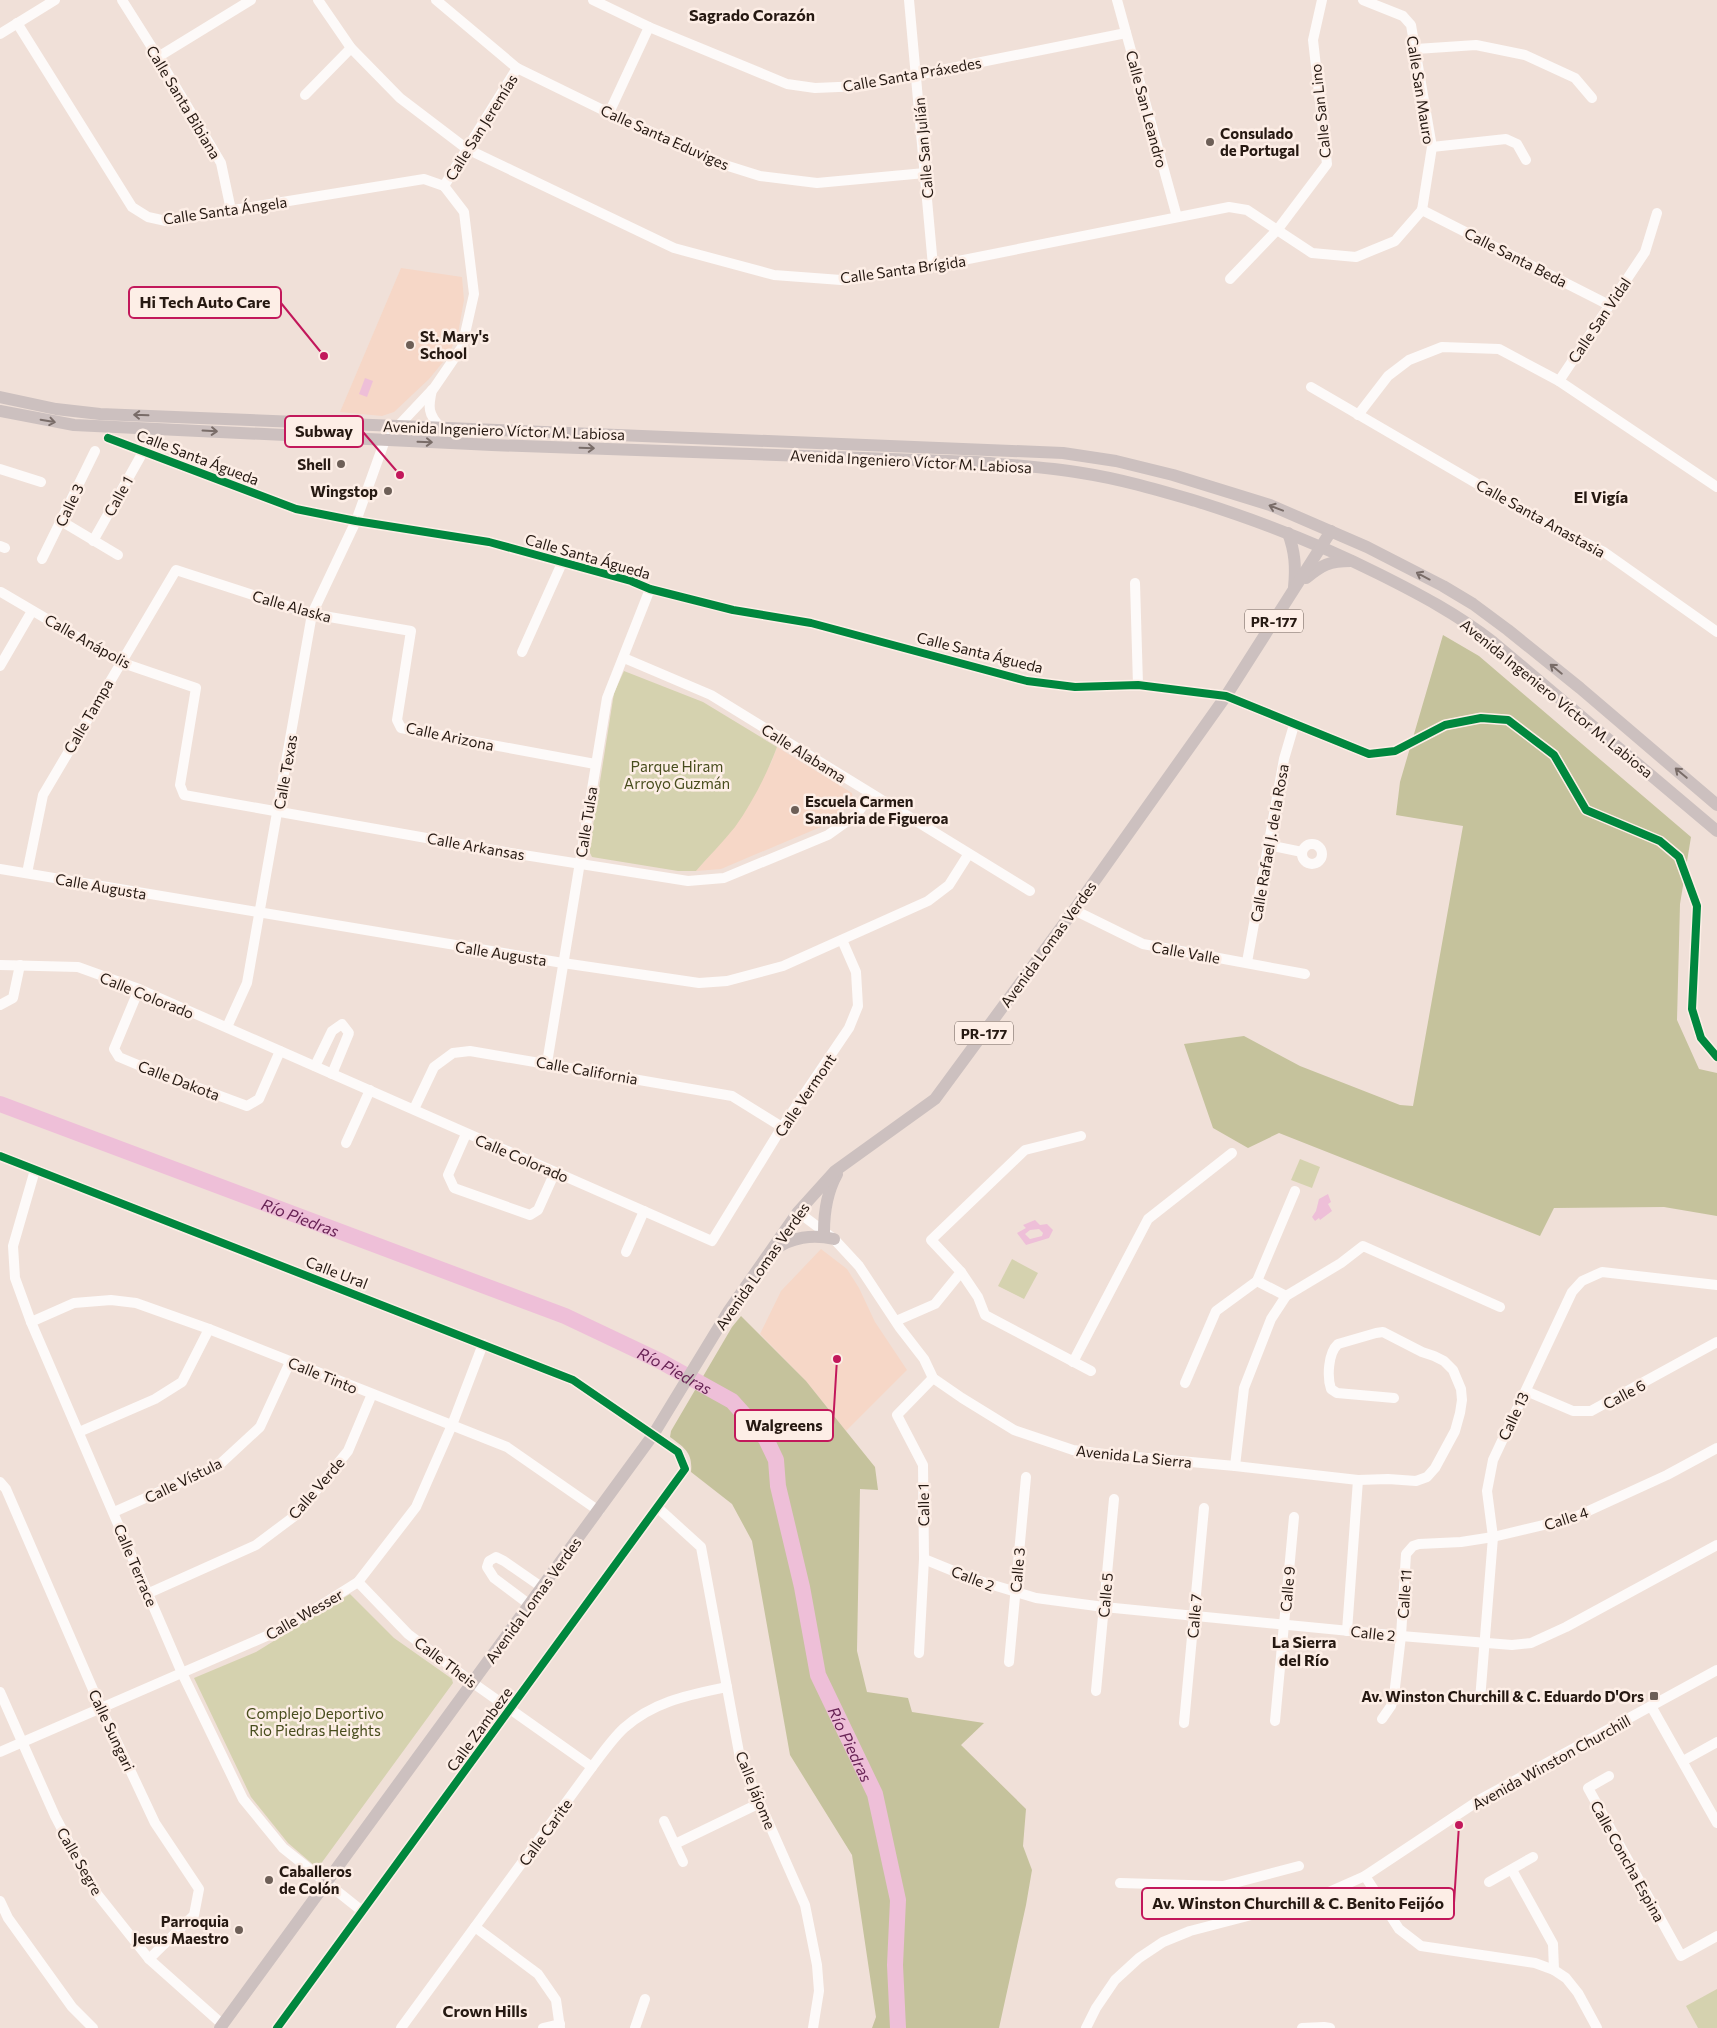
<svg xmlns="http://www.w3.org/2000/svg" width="1717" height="2028" font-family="Commissioner,sans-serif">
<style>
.built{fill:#f6d7c7}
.green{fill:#d5d2af}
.forest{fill:#c5c29c}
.water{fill:#eebfd8;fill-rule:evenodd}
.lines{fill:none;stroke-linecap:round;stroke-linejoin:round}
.river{stroke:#eebfd8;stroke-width:16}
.minor{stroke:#fdfaf9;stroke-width:10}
.major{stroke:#ccc0bf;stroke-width:12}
.cycleway-casing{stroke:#fdeee6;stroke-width:11}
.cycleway{stroke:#00873e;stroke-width:8}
.oneway{stroke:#796c68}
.poi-dot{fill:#6d5f57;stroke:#fdeee6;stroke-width:2}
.labels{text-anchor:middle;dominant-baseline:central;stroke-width:5;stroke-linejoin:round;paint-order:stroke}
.shield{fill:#fdeee6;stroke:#665952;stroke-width:1}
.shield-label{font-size:14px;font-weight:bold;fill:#261912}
.street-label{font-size:15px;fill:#261912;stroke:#fdeee6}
.poi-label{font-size:15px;font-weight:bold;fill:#261912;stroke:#fdeee6;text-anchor:start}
.park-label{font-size:15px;fill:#474c1c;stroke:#fdeee6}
.neighbourhood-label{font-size:16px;font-weight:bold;fill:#261912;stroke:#fdeee6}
.water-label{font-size:16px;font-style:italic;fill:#682355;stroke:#fdeee6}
.leader{fill:none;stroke:#c2185b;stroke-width:2}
.callout-dot{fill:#c2185b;stroke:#fdeee6;stroke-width:2}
.callout{fill:#fdeee6;stroke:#c2185b;stroke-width:2}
.callout-label{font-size:16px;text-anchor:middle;font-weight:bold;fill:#261912}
</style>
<rect width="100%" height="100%" fill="#f0e0d8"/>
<g class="built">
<path d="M401,268L462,277L464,300L458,334L448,356L429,379L394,412L382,416L340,412Z"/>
<path d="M777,747L852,793L853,799L835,820L823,826L721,869L696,871L735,826L771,763Z"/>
<path d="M821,1249L847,1269L859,1288L875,1322L907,1370L846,1431L806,1381L760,1334L781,1291Z"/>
</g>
<g class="green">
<path d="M624,671L703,702L777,747C767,774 752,803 735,827C723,842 708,857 696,871H678L592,857L589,851L614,693Z"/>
<path d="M1300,1159L1320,1167L1312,1188L1291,1180Z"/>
<path d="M1012,1259L1038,1273L1024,1299L998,1286Z"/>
<path d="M350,1594L394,1638L448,1676L452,1679L453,1683L320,1865L316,1867L288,1843L251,1797L194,1678L256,1652Z"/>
<path d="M1717,1989V2028H1698L1686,2006Z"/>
</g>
<g class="forest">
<path d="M1443,635L1479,656L1691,837L1680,904L1677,1020L1699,1069L1717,1073V1216L1664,1207L1554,1208L1540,1236L1279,1133L1248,1148L1213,1128L1184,1044L1244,1036L1300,1066L1400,1105L1413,1106L1463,826L1396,815L1400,782Z"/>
<path d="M741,1316L806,1381L846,1431L875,1467L878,1490L860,1489L857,1651L867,1692L908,1698L912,1712L984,1723L961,1745L1026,1809L1023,1846L1032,1870L1026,1905L999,2028H872L876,2017L852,1855L790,1755L752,1541L732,1504L691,1472C693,1453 685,1448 670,1437L671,1431L732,1327Z"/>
</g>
<g class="water">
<path d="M365,378L373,381L367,397L359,394Z"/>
<path d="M1328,1194L1331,1202L1328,1204L1332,1211L1320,1220L1319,1218L1315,1221L1312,1217L1316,1211L1319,1199Z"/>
<path d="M1035,1220L1040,1225L1047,1224L1053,1230L1049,1238L1026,1245L1017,1233L1026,1228L1023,1225ZM1039,1229L1043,1233L1042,1236L1030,1239L1025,1234L1030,1230Z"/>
</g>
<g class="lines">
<path class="river" id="s1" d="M0,1104L565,1316L660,1361L732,1401L766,1439L776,1460L778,1486L802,1587L818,1675L875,1794L898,1900L895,1965L898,2028"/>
<g class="minor">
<path d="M122,0L158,57L221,163L231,210"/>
<path d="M318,0L351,48L400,98L467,149L674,248L774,275L841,280L933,266L1229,207L1247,210L1312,253L1356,257L1395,241L1422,210"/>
<path d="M436,0L517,68L609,113L725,165L760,176L817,183L925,173"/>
<path d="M593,0L649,27L787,84L815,88L862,86L1126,33"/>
<path d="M909,0L933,266"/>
<path d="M1117,0L1177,217"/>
<path d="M1363,0L1403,16L1411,25L1432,147L1422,210"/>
<path d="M17,23L132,207L148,217L166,221L424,179L444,186"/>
<path d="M0,34L55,0"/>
<path d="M1416,49L1476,45L1525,55L1575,78L1592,98"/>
<path d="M158,57L251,0"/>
<path d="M305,95L351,48"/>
<path d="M609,113L649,27"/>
<path d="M1432,147L1506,139L1517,144L1526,160"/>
<path d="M444,186L517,68"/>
<path d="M1422,210L1609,305"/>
<path d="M1230,279L1278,229L1327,164L1313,40L1322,0"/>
<path d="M1559,381L1645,252L1657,213"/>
<path d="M1311,387L1541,521L1604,552L1717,632"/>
<path d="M432,390C428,407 428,414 440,427"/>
<path d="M1358,415L1388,376L1409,360L1442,347L1499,349L1559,381L1717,487"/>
<path d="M108,438L296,509L356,521L489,542L631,581L650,589L733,610L811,623L1027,681L1075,687L1138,685L1226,696L1369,754L1395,751L1445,725L1481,718L1508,720L1554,755L1586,810L1660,841L1679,857L1697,906L1692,1009L1701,1038L1717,1057"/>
<path d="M0,469L41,482"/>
<path d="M61,521L118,555"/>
<path d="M93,541L143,452"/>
<path d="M0,546L5,548"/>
<path d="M42,559L95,451"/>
<path d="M1135,583L1138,685"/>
<path d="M1,592L120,662L196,688L180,785L184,795L505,852L688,881L724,878L828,835L856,815L871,794"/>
<path d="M522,652L562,563"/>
<path d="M624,658L711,695L1030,891"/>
<path d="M0,666L32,611"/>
<circle cx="1312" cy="854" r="10"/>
<path d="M1268,845L1302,852"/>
<path d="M0,869L563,963L699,983L727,981L783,966L928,901L949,885L968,855"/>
<path d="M27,873L43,795L176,570L312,614L411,631L397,720L401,728L595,764"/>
<path d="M1074,910L1143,944L1305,974"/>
<path d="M1247,962L1284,759L1294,725"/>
<path d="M0,965L78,967L139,989L712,1241L782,1127L849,1028L858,1006L856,972L842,940"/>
<path d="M139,989L114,1049L119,1057L150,1070L247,1106L259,1099L280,1051"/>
<path d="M0,1005L13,998L20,965"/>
<path d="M227,1027L247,983L312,614L356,521L385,440L434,388L462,347L474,294L464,212L444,186"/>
<path d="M547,1063L607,698L650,589"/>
<path d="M315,1066L332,1031L342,1024L349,1033L332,1074"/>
<path d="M414,1109L434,1067L453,1053L470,1051L732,1096L782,1127"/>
<path d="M466,1134L448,1175L454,1188L530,1215L538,1210L555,1172"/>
<path d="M346,1143L370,1090"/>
<path d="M0,1156L573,1380L678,1452L685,1469L277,2028"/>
<path d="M35,1170L13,1246L15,1278L31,1322L182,1673L243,1799L283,1848L362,1911"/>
<path d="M798,1212L834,1239L859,1266L900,1328L924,1359L933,1378L962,1398L1014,1430L1073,1450L1103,1454L1235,1466L1358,1480L1388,1479L1416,1481L1427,1477L1435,1468L1455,1431L1460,1413L1462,1400L1461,1389L1453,1370L1444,1361L1434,1356L1422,1352L1383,1332L1376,1333L1338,1344C1328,1353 1327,1377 1331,1389L1337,1393L1394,1398"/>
<path d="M626,1252L644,1211"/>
<path d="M961,1272L978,1297L985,1315L1091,1371"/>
<path d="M1286,1296L1257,1281L1295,1191"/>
<path d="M896,1321L935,1304L961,1272L931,1240L1025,1150L1081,1136"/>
<path d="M31,1322L74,1303L111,1300L136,1303L209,1329L507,1447L599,1511"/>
<path d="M1073,1362L1148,1219L1232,1153"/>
<path d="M1185,1383L1216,1311L1257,1281"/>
<path d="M1526,1391L1573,1411H1591L1717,1342"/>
<path d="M79,1432L155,1399L182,1382L209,1329"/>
<path d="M1235,1466L1244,1388L1271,1319L1286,1296L1341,1263L1363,1246L1500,1307"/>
<path d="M0,1482L6,1489L101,1708L155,1823L199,1889L194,1915L149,1959"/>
<path d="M657,1507L701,1547L740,1758L805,1905L817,1965L819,1991L813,2028"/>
<path d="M114,1512L219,1465L260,1427L290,1362"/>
<path d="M924,1559L973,1579L1036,1598L1104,1607L1401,1636L1512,1645L1531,1643L1566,1627L1717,1545"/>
<path d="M358,1582L408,1634L473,1683L592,1767"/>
<path d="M149,1593L256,1545L296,1515L348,1451L372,1394"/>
<path d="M530,1605L494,1578L487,1567L489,1561L496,1557L504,1561L543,1588"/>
<path d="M1347,1631L1358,1480"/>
<path d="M919,1653L924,1559L923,1465L897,1415L933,1378"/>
<path d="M1009,1662L1026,1477"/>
<path d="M1096,1691L1114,1499"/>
<path d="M0,1692L55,1816L94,1890L149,1959L222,2024"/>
<path d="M1480,1700L1493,1537L1487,1491L1493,1460L1572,1292L1582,1281L1602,1272L1717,1285"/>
<path d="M1651,1706L1717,1823"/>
<path d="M1382,1719L1391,1706L1394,1696L1401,1636L1406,1554L1413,1546L1419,1544L1461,1542L1493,1537L1573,1518L1667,1475L1717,1448"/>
<path d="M1275,1721L1294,1517"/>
<path d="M1184,1723L1204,1508"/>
<path d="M0,1752L285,1628L358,1582L416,1507L452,1425L483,1344"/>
<path d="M1683,1761L1717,1742"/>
<path d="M1609,1776L1588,1788L1681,1956L1717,1936"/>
<path d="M664,1821L683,1862"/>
<path d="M675,1844L760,1803"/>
<path d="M1512,1870L1553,1944L1554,1970"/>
<path d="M1365,1876L1399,1929L1421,1946L1535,1963L1554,1970L1566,1978L1578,1993L1597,2028"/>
<path d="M1489,1882L1533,1857"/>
<path d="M1120,1883L1223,1886L1299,1866"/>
<path d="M1223,1886V1901L1226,1921"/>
<path d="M0,1901L8,1918L72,2007L93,2028"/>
<path d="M475,1927L538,1974L556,2000L560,2028"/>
<path d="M401,2028L592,1767C602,1754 612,1739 624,1728C654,1701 689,1695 727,1687"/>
<path d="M543,2028L560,2024"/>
<path d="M635,2028L645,1999"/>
<path d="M1086,2028L1096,2008L1115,1980L1139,1958L1163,1942L1190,1931L1313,1899L1365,1876L1481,1799L1717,1670"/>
<path d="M1302,2028L1324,2027L1330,2028"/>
</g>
<g class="major">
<path d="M0,397L56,409L100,414L1063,453L1116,461L1173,475L1270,505L1367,547L1443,586L1473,604L1508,630L1580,688L1717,805"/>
<path d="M0,411L74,425L492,445L976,462C1012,465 1047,467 1082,473C1121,479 1158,490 1196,501C1259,521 1320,544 1379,574C1419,594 1457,614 1493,642L1717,831"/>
<path d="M1288,533C1295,552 1296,567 1294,587"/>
<path d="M1306,578C1322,565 1329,561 1351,561"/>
<path d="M824,1232C824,1211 827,1192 837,1174"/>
<path d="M774,1250C791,1237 813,1234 834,1239"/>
<path d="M220,2028L653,1435L728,1312L798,1212L835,1171L935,1099L1074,910L1226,696L1331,531"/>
</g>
<g class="cycleway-casing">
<g id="cycleway">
<path d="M108,438L296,509L356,521L489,542L631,581L650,589L733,610L811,623L1027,681L1075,687L1138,685L1226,696L1369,754L1395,751L1445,725L1481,718L1508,720L1554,755L1586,810L1660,841L1679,857L1697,906L1692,1009L1701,1038L1717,1057"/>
<path d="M0,1156L573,1380L678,1452L685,1469L277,2028"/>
</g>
</g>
<use href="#cycleway" class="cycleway"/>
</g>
<defs><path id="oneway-shaft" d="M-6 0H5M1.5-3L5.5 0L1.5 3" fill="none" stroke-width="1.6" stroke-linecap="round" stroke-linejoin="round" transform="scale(1.25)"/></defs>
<g class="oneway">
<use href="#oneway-shaft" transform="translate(141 415) rotate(-178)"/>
<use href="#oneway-shaft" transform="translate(48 421) rotate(10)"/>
<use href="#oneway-shaft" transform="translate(210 431) rotate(3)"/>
<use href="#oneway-shaft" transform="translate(425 442) rotate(2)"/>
<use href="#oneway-shaft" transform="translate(587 448) rotate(2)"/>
<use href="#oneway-shaft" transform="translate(1276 508) rotate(-159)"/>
<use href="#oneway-shaft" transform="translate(1423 576) rotate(-152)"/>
<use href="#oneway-shaft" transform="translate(1556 669) rotate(-141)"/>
<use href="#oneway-shaft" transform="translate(1681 773) rotate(-140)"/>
</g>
<g class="poi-dot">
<circle cx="1210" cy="142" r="5"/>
<circle cx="410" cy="345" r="5"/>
<circle cx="341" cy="464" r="5"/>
<circle cx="388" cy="491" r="5"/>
<circle cx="795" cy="810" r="5"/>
<rect x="1649" y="1691" width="10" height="10" rx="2.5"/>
<circle cx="269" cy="1880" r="5"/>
<circle cx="239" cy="1930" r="5"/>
</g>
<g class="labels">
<g class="shield">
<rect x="1245" y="609.5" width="58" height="23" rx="4"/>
<rect x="955" y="1021.5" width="58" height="23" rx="4"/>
</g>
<g class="shield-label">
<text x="1274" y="621">PR-177</text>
<text x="984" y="1033">PR-177</text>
</g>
<g class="street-label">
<text transform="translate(912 74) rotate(-10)">Calle Santa Práxedes</text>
<text transform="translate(1421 90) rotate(81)">Calle San Mauro</text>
<text transform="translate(184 102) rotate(59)">Calle Santa Bibiana</text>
<text transform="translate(1147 109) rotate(75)">Calle San Leandro</text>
<text transform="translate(1320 111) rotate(-96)">Calle San Lino</text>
<text transform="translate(481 127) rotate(-58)">Calle San Jeremías</text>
<text transform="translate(665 137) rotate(24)">Calle Santa Eduviges</text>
<text transform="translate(923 148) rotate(-95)">Calle San Julián</text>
<text transform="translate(225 210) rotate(-8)">Calle Santa Ángela</text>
<text transform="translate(1516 257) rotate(27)">Calle Santa Beda</text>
<text transform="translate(903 269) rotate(-8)">Calle Santa Brígida</text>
<text transform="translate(1599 320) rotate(-56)">Calle San Vidal</text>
<text transform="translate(504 430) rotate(2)">Avenida Ingeniero Víctor M. Labiosa</text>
<text transform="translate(198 457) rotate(21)">Calle Santa Águeda</text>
<text transform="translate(911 461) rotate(3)">Avenida Ingeniero Víctor M. Labiosa</text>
<text transform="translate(118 496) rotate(-61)">Calle 1</text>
<text transform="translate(69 505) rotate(-64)">Calle 3</text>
<text transform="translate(1541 518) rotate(29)">Calle Santa Anastasia</text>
<text transform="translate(588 556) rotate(16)">Calle Santa Águeda</text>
<text transform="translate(292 606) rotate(16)">Calle Alaska</text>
<text transform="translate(88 641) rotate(29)">Calle Anápolis</text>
<text transform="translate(980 652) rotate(14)">Calle Santa Águeda</text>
<text transform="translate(1557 698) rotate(39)">Avenida Ingeniero Víctor M. Labiosa</text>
<text transform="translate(88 716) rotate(-60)">Calle Tampa</text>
<text transform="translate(450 736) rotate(12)">Calle Arizona</text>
<text transform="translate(804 753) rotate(32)">Calle Alabama</text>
<text transform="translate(285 772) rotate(-80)">Calle Texas</text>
<text transform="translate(586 822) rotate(-81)">Calle Tulsa</text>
<text transform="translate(1269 843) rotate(-80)">Calle Rafael J. de la Rosa</text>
<text transform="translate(476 846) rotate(10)">Calle Arkansas</text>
<text transform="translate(101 886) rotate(10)">Calle Augusta</text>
<text transform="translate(1048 944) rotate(-54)">Avenida Lomas Verdes</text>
<text transform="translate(1186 952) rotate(10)">Calle Valle</text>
<text transform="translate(501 953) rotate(9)">Calle Augusta</text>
<text transform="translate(147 995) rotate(22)">Calle Colorado</text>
<text transform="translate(587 1070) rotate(10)">Calle California</text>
<text transform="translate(179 1080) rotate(21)">Calle Dakota</text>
<text transform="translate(805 1095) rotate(-56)">Calle Vermont</text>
<text transform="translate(522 1158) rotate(23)">Calle Colorado</text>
<text transform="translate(762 1266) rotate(-55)">Avenida Lomas Verdes</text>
<text transform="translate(337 1272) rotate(21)">Calle Ural</text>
<text transform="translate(323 1375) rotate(22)">Calle Tinto</text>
<text transform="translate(1624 1394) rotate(-28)">Calle 6</text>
<text transform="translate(1513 1416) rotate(-65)">Calle 13</text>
<text transform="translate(1134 1456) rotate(6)">Avenida La Sierra</text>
<text transform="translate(183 1480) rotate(-26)">Calle Vístula</text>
<text transform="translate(316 1488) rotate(-49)">Calle Verde</text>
<text transform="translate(923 1505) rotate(-91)">Calle 1</text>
<text transform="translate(1566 1518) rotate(-18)">Calle 4</text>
<text transform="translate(136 1565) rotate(67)">Calle Terrace</text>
<text transform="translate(1017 1570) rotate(-85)">Calle 3</text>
<text transform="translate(973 1578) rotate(21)">Calle 2</text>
<text transform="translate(1287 1589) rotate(-85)">Calle 9</text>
<text transform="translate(1404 1594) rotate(-86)">Calle 11</text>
<text transform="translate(1105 1595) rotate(-85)">Calle 5</text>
<text transform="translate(533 1600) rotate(-54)">Avenida Lomas Verdes</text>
<text transform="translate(304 1614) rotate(-30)">Calle Wesser</text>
<text transform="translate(1194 1616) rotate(-85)">Calle 7</text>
<text transform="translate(1373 1633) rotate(6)">Calle 2</text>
<text transform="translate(446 1662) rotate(37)">Calle Theis</text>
<text transform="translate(479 1729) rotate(-54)">Calle Zambeze</text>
<text transform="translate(112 1730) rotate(65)">Calle Sungari</text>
<text transform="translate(1551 1762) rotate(-29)">Avenida Winston Churchill</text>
<text transform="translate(756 1790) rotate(68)">Calle Jájome</text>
<text transform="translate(545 1832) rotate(-54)">Calle Carite</text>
<text transform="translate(80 1861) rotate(60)">Calle Segre</text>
<text transform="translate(1628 1861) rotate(61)">Calle Concha Espina</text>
</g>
<g class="poi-label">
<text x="1220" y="133">Consulado<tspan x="1220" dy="17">de Portugal</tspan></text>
<text x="420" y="336">St. Mary's<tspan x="420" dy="17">School</tspan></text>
<text x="331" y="464" text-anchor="end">Shell</text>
<text x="378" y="491" text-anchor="end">Wingstop</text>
<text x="805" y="801">Escuela Carmen<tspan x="805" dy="17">Sanabria de Figueroa</tspan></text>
<text x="1644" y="1696" text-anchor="end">Av. Winston Churchill &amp; C. Eduardo D'Ors</text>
<text x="279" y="1871">Caballeros<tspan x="279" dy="17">de Colón</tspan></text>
<text x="229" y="1921" text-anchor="end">Parroquia<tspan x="229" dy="17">Jesus Maestro</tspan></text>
</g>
<g class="park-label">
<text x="677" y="766">Parque Hiram<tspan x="677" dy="17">Arroyo Guzmán</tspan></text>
<text x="315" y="1713">Complejo Deportivo<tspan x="315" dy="17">Rio Piedras Heights</tspan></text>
</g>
<g class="neighbourhood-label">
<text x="752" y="14">Sagrado Corazón</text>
<text x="1601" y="496">El Vigía</text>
<text x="1304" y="1641">La Sierra<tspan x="1304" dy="18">del Río</tspan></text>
<text x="485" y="2010">Crown Hills</text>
</g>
<g class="water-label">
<text stroke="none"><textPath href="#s1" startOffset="321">Río Piedras</textPath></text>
<text stroke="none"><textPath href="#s1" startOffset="726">Río Piedras</textPath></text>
<text stroke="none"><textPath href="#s1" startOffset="1161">Río Piedras</textPath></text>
</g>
</g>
<path class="leader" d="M324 356L281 303M400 475L363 432M837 1359L833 1425M1459 1825L1454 1903"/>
<g class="callout-dot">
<circle cx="324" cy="356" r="5"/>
<circle cx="400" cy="475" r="5"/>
<circle cx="837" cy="1359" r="5"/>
<circle cx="1459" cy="1825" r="5"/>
</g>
<g class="callout">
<rect x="129" y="287" width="152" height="31" rx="5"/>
<rect x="285" y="416" width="78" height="31" rx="5"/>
<rect x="735" y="1410" width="98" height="31" rx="5"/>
<rect x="1142" y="1888" width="312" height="31" rx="5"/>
</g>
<g class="callout-label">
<text x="205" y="308">Hi Tech Auto Care</text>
<text x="324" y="437">Subway</text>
<text x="784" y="1431">Walgreens</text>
<text x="1298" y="1909">Av. Winston Churchill &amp; C. Benito Feijóo</text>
</g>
</svg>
